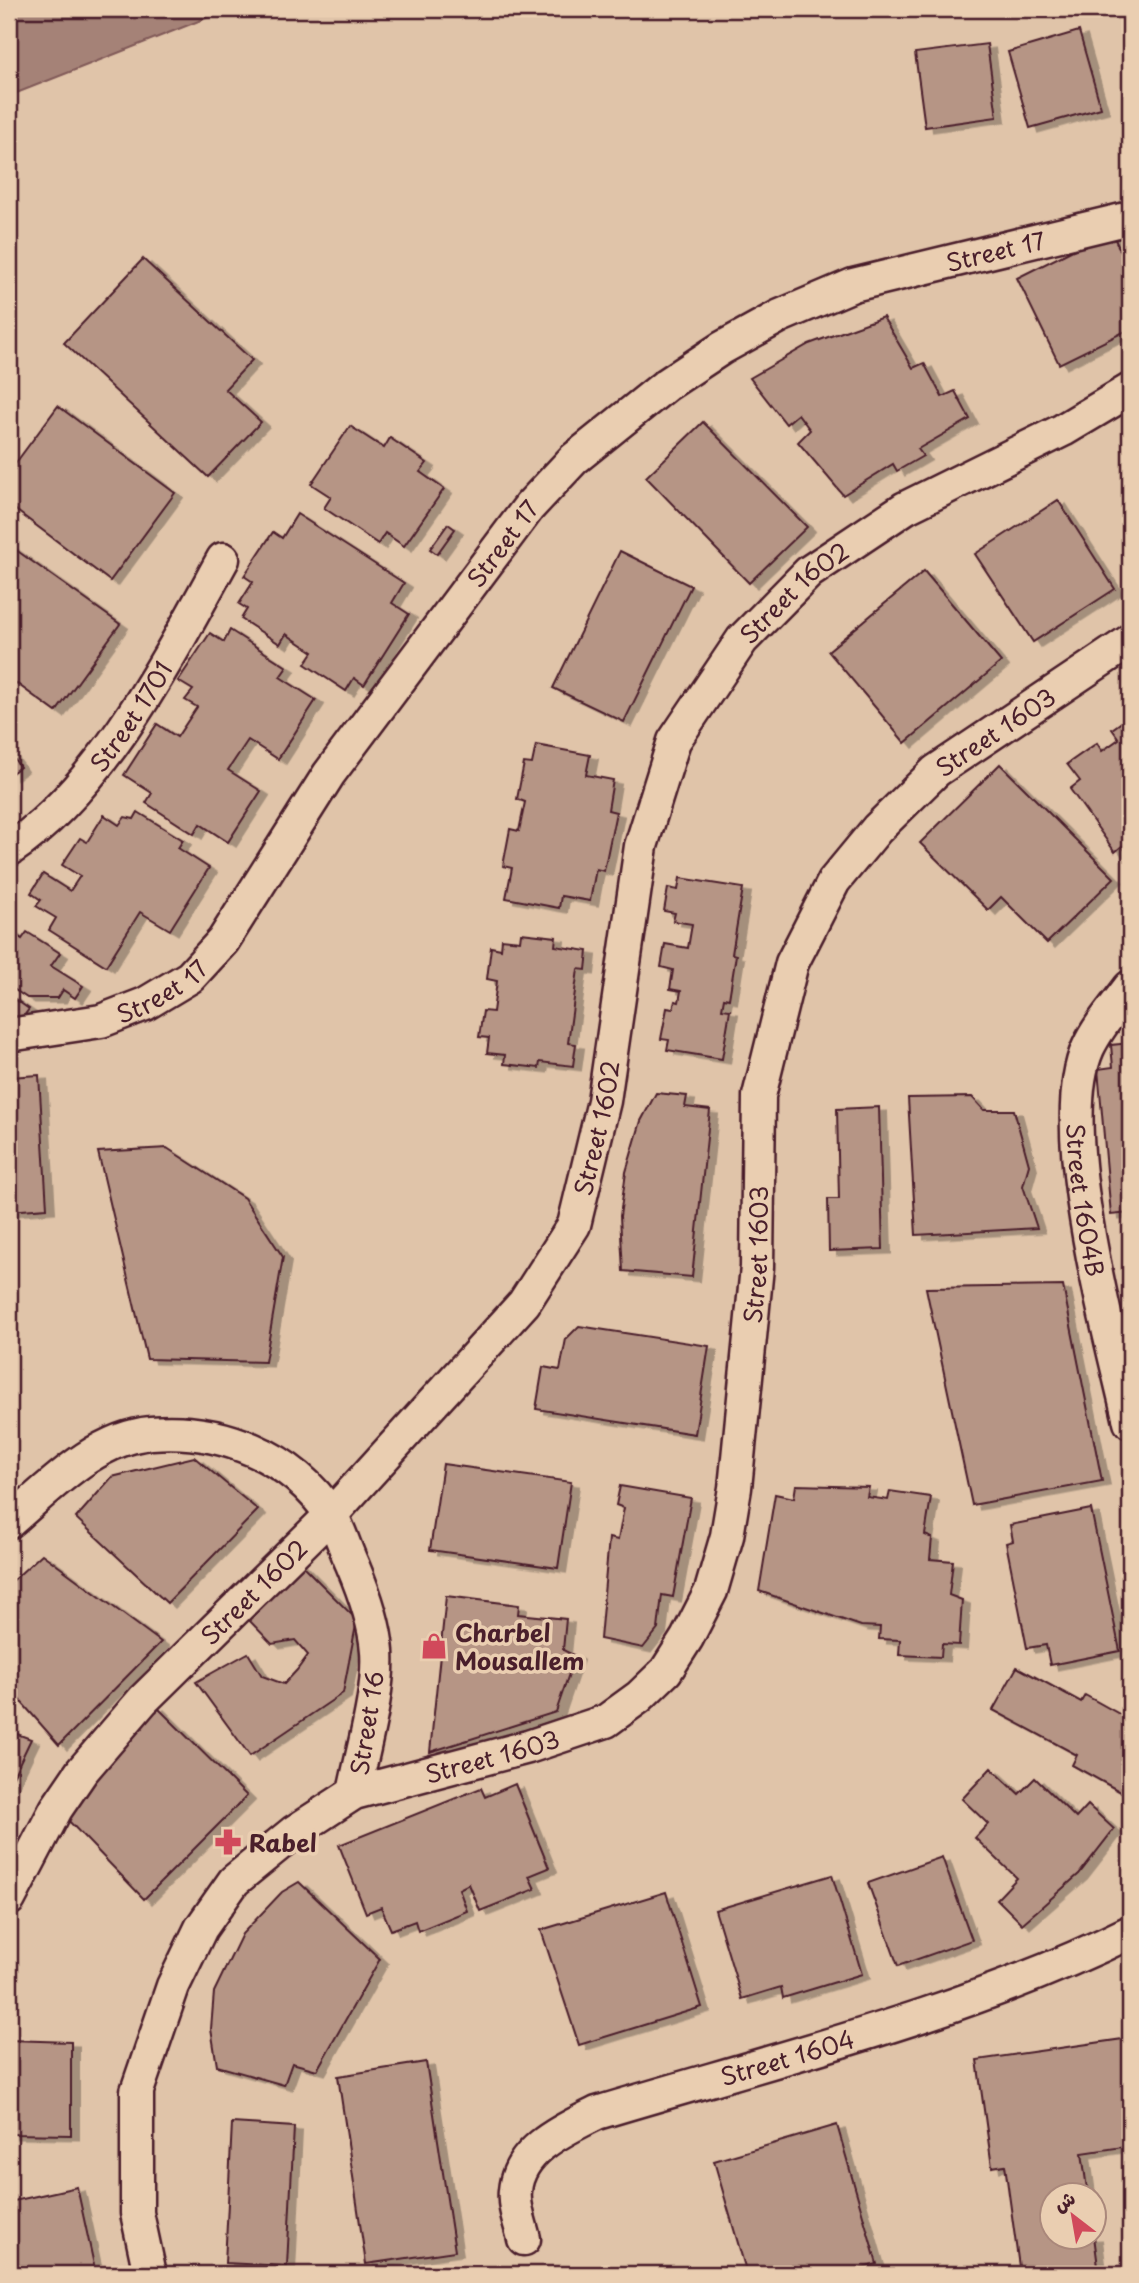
<svg xmlns="http://www.w3.org/2000/svg" width="1139" height="2283" font-family="'Playpen Sans','Playpen Sans Arabic',sans-serif">
<style>
.water{fill:#a58277;stroke:#815a59;stroke-width:2}
.building{fill:#b69585;stroke:#4a1f2b;stroke-width:2;filter:url(#shadow)}
.lines{fill:none;stroke-linecap:round;stroke-linejoin:round}
.street-casing{stroke:#4a1f2b;stroke-width:37}
.street{stroke:#eaceb1;stroke-width:32}
.labels{text-anchor:middle;dominant-baseline:central;stroke-width:7;stroke-linejoin:round;paint-order:stroke}
.street-label{font-size:24px;fill:#4a1f2b;stroke:#eaceb1}
.poi-label{font-size:24px;font-weight:bold;fill:#4a1f2b;stroke:#eaceb1;text-anchor:start}
</style>
<defs>
<filter id="shadow"><feDropShadow dx="8" dy="4.5" stdDeviation="0" flood-color="#0004"/></filter>
</defs>
<rect width="100%" height="100%" fill="#e0c4a9"/>
<filter id="ink" filterUnits="userSpaceOnUse"><feTurbulence type="fractalNoise" baseFrequency=".0143" numOctaves="2"/><feDisplacementMap in="SourceGraphic" scale="14" xChannelSelector="R" yChannelSelector="G"/><feConvolveMatrix kernelMatrix="1 2 1 2 8 2 1 2 1" color-interpolation-filters="sRGB"/></filter>
<g filter="url(#ink)">
<path class="water" d="M9,9H229L9,96Z"/>
<g class="building">
<path d="M1079,31L1101,108L1030,128L1008,52Z"/>
<path d="M987,44L997,117L925,127L915,53Z"/>
<path d="M1111,231L1130,271V329L1059,364L1017,278Z"/>
<path d="M143,259L252,360L225,389L261,422L208,477L64,343Z"/>
<path d="M883,317L913,368L924,363L942,397L955,391L970,419L918,449L923,456L897,471L893,464L843,495L798,442L810,430L798,414L786,424L750,378L809,344Z"/>
<path d="M58,406L175,493L110,581L9,505V472Z"/>
<path d="M703,422L807,527L749,583L646,477Z"/>
<path d="M350,426L384,448L390,438L427,463L420,472L444,489L404,546L385,533L378,544L324,508L331,497L311,484Z"/>
<path d="M1058,500L1115,589L1033,642L975,554Z"/>
<path d="M297,514L404,583L392,603L409,614L364,685L354,678L346,691L305,664L313,652L286,634L280,644L241,619L247,609L239,604L253,582L244,576L273,532L282,538Z"/>
<path d="M448,524L455,529L437,554L430,549Z"/>
<path d="M9,545L120,624L56,712L9,678Z"/>
<path d="M620,551L691,586L624,722L553,688Z"/>
<path d="M924,571L1001,662L905,743L828,651Z"/>
<path d="M230,630L287,667L280,677L316,700L278,759L248,740L228,770L261,791L228,842L200,824L194,834L146,803L152,793L124,775L157,724L177,737L197,707L185,700L193,690L178,681L210,633L224,642Z"/>
<path d="M1130,716V857L1122,846L1115,852L1070,789L1080,781L1067,764L1097,743L1102,751L1119,739L1112,729Z"/>
<path d="M536,745L590,755L586,775L613,780L608,810L616,812L604,871L596,869L590,901L561,896L559,908L506,898L512,868L503,866L510,829L519,831L525,802L517,799L524,763L532,764Z"/>
<path d="M9,752L20,767L9,775Z"/>
<path d="M1000,764L1114,878L1047,943L1001,897L988,910L920,843Z"/>
<path d="M138,812L183,840L178,848L209,868L170,930L140,912L106,966L49,930L56,918L36,906L41,900L31,893L43,874L70,891L80,876L62,865L80,838L87,842L104,815L119,825L125,817L134,819Z"/>
<path d="M680,878L743,888L732,954L736,955L729,999L724,998L722,1009L730,1010L722,1059L667,1050L669,1040L661,1039L667,1008L673,1009L675,1001L679,1002L681,991L670,989L673,970L661,967L665,944L688,948L692,924L673,921L675,913L664,911L668,888L678,890Z"/>
<path d="M9,930L22,939L27,932L60,953L51,966L83,986L75,998L63,990L58,998H27L9,986Z"/>
<path d="M521,933L556,937L555,946L588,951L586,970L578,969L568,1043L576,1044L573,1066L540,1062L539,1068L504,1064L505,1055L487,1053L489,1038L479,1037L483,1011L493,1012L497,981L487,979L491,947L501,949L502,939L520,941Z"/>
<path d="M9,995L29,1009L18,1024L9,1018Z"/>
<path d="M1130,1043V1213L1111,1215L1098,1069L1113,1067L1111,1045Z"/>
<path d="M39,1075L47,1208L9,1211V1077Z"/>
<path d="M656,1093L687,1096L685,1107L710,1110L692,1277L623,1271L620,1216L626,1172L641,1121Z"/>
<path d="M972,1097L984,1110H1014L1029,1165L1023,1186L1037,1228L916,1235L908,1098Z"/>
<path d="M879,1107L883,1249L829,1251L828,1199H839L837,1109Z"/>
<path d="M167,1148L244,1198L283,1257L265,1362L147,1359L98,1152Z"/>
<path d="M1063,1286L1102,1481L972,1505L926,1288Z"/>
<path d="M579,1326L709,1346L695,1434L536,1409L543,1367L560,1370L566,1339Z"/>
<path d="M194,1457L258,1510L167,1603L76,1518L112,1477Z"/>
<path d="M443,1464L571,1482L558,1568L430,1550Z"/>
<path d="M796,1485L869,1487L867,1497L888,1500L890,1491L931,1497L925,1535L932,1538L930,1559L953,1561L949,1595L962,1600L959,1645L942,1644L941,1657L899,1655L900,1640L879,1639L880,1627L861,1626L759,1591L775,1494L794,1498Z"/>
<path d="M620,1486L691,1498L673,1597L662,1595L658,1629L643,1648L600,1639L609,1538L618,1540L624,1508L616,1505Z"/>
<path d="M1091,1509L1120,1651L1050,1665L1046,1645L1027,1648L1006,1543L1013,1541L1010,1525Z"/>
<path d="M42,1554L161,1642L59,1745L9,1688V1584Z"/>
<path d="M294,1557L357,1620L343,1693L250,1756L196,1682L248,1653L262,1676L284,1684L297,1670L308,1655L295,1640L272,1644L246,1617Z"/>
<path d="M446,1596L519,1605L518,1614L566,1619L563,1650L575,1656L556,1712L430,1752Z"/>
<path d="M1017,1667L1081,1702L1085,1695L1130,1720V1797L1072,1765L1077,1755L993,1710Z"/>
<path d="M156,1706L247,1796L144,1899L62,1814Z"/>
<path d="M9,1731L31,1739L9,1785Z"/>
<path d="M991,1768L1019,1794L1035,1778L1076,1818L1088,1805L1114,1829L1079,1874L1022,1924L997,1899L1017,1878L975,1838L988,1824L962,1799Z"/>
<path d="M515,1784L549,1868L529,1876L535,1889L480,1911L469,1884L459,1889L467,1911L418,1931L415,1921L391,1930L381,1907L366,1913L339,1845L481,1788L485,1797Z"/>
<path d="M942,1857L972,1940L898,1966L868,1883Z"/>
<path d="M832,1875L862,1974L783,1998L781,1987L742,1999L715,1910Z"/>
<path d="M299,1882L380,1959L317,2070L292,2063L284,2085L217,2066L211,2029L214,1992L242,1934L282,1892Z"/>
<path d="M666,1892L702,2007L579,2045L541,1930Z"/>
<path d="M1130,2038V2146L1082,2153L1088,2196H1052V2238L1094,2236L1099,2274H1020L1005,2165L992,2167L977,2060Z"/>
<path d="M9,2040L71,2042V2135L9,2134Z"/>
<path d="M426,2062L455,2251L366,2264L338,2076Z"/>
<path d="M232,2123L294,2127L287,2266L225,2263Z"/>
<path d="M837,2125L877,2264L842,2274H747L714,2161Z"/>
<path d="M77,2187L96,2274H9V2202Z"/>
</g>
<g class="lines">
<g class="street-casing">
<g id="street">
<path id="s1" d="M9,850C103,787 169,657 223,559"/>
<path id="s2" d="M1130,987C1116,1006 1098,1026 1088,1048C1052,1127 1111,1336 1130,1422"/>
<path id="s3" d="M9,1035L101,1021L145,1004L190,977L223,941L329,774L529,507L574,459L666,385L722,348L780,316L853,285L1130,218"/>
<path d="M9,1522C49,1488 95,1438 151,1433C220,1427 293,1456 331,1515C340,1530 345,1549 352,1564C363,1590 375,1623 377,1651C380,1692 362,1752 354,1793"/>
<path id="s4" d="M9,1899L56,1809L82,1771L143,1700L331,1515L524,1303L574,1225L604,1101L641,846L674,741L742,640L809,572L905,508L1063,430L1130,390"/>
<path id="s5" d="M524,2239C521,2225 513,2206 515,2191C518,2149 565,2129 597,2113C772,2060 967,2013 1130,1932"/>
<path id="s6" d="M150,2274L137,2213V2091L173,1986L201,1928L234,1881L294,1832L354,1793L528,1747L606,1721L639,1697L666,1671L687,1638L711,1591L727,1536L735,1488L757,1267L759,1096L792,963L834,881L877,829L936,771L1130,641"/>
</g>
</g>
<use href="#street" class="street"/>
</g>
</g>
<defs>
<g id="shop-bare" transform="scale(2.1)"><path d="M-5-2.5h2.3a2.7 3.5 0 0 1 5.4 0H5L5.5 6h-11ZM-1.5-2.5h3a1.5 2.3 0 0 0-3 0Z" fill="#d1495b" stroke="#eaceb1" stroke-width="2.5" paint-order="stroke"/></g>
<g id="pharmacy-bare" transform="scale(2.1)"><path d="M-2-6h4v4h4v4h-4v4h-4v-4h-4v-4h4Z" fill="#d1495b" stroke="#eaceb1" stroke-width="2.5" paint-order="stroke"/></g>
</defs>
<g fill-rule="evenodd">
<use href="#shop-bare" x="434" y="1646"/>
<use href="#pharmacy-bare" x="228" y="1842"/>
</g>
<g class="labels">
<g class="street-label">
<text stroke="none"><textPath href="#s3" startOffset="1316">Street 17</textPath></text>
<text stroke="none"><textPath href="#s3" startOffset="728">Street 17</textPath></text>
<text stroke="none"><textPath href="#s4" startOffset="1572">Street 1602</textPath></text>
<text stroke="none"><textPath href="#s1" startOffset="182">Street 1701</textPath></text>
<text stroke="none"><textPath href="#s6" startOffset="1948">Street 1603</textPath></text>
<text stroke="none"><textPath href="#s3" startOffset="161">Street 17</textPath></text>
<text stroke="none"><textPath href="#s4" startOffset="984">Street 1602</textPath></text>
<text stroke="none"><textPath href="#s2" startOffset="228">Street 1604B</textPath></text>
<text stroke="none"><textPath href="#s6" startOffset="1339">Street 1603</textPath></text>
<text stroke="none"><textPath href="#s4" startOffset="396">Street 1602</textPath></text>
<text transform="translate(366 1723) rotate(-81)">Street 16</text>
<text stroke="none"><textPath href="#s6" startOffset="709">Street 1603</textPath></text>
<text stroke="none"><textPath href="#s5" startOffset="366">Street 1604</textPath></text>
</g>
<g class="poi-label">
<text x="455" y="1632">Charbel<tspan x="455" dy="28">Mousallem</tspan></text>
<text x="249" y="1842">Rabel</text>
</g>
</g>
<rect width="1139" height="2283" fill="none" stroke="#eaceb1" stroke-width="35"/>
<rect x="18" y="18" width="1104" height="2248" fill="none" stroke="#4a1f2b" stroke-width="2.5" filter="url(#ink)"/>
<g transform="translate(1073 2216) rotate(329)"><circle r="33" fill="#eaceb1" stroke="#aa887b" stroke-width="2"/>
<path d="M0-5L12 26L0 18L-12 26Z" fill="#d1495b"/>
<text y="-10" font-size="19" font-weight="bold" text-anchor="middle" fill="#4a1f2b">ش</text>
</g>
</svg>
